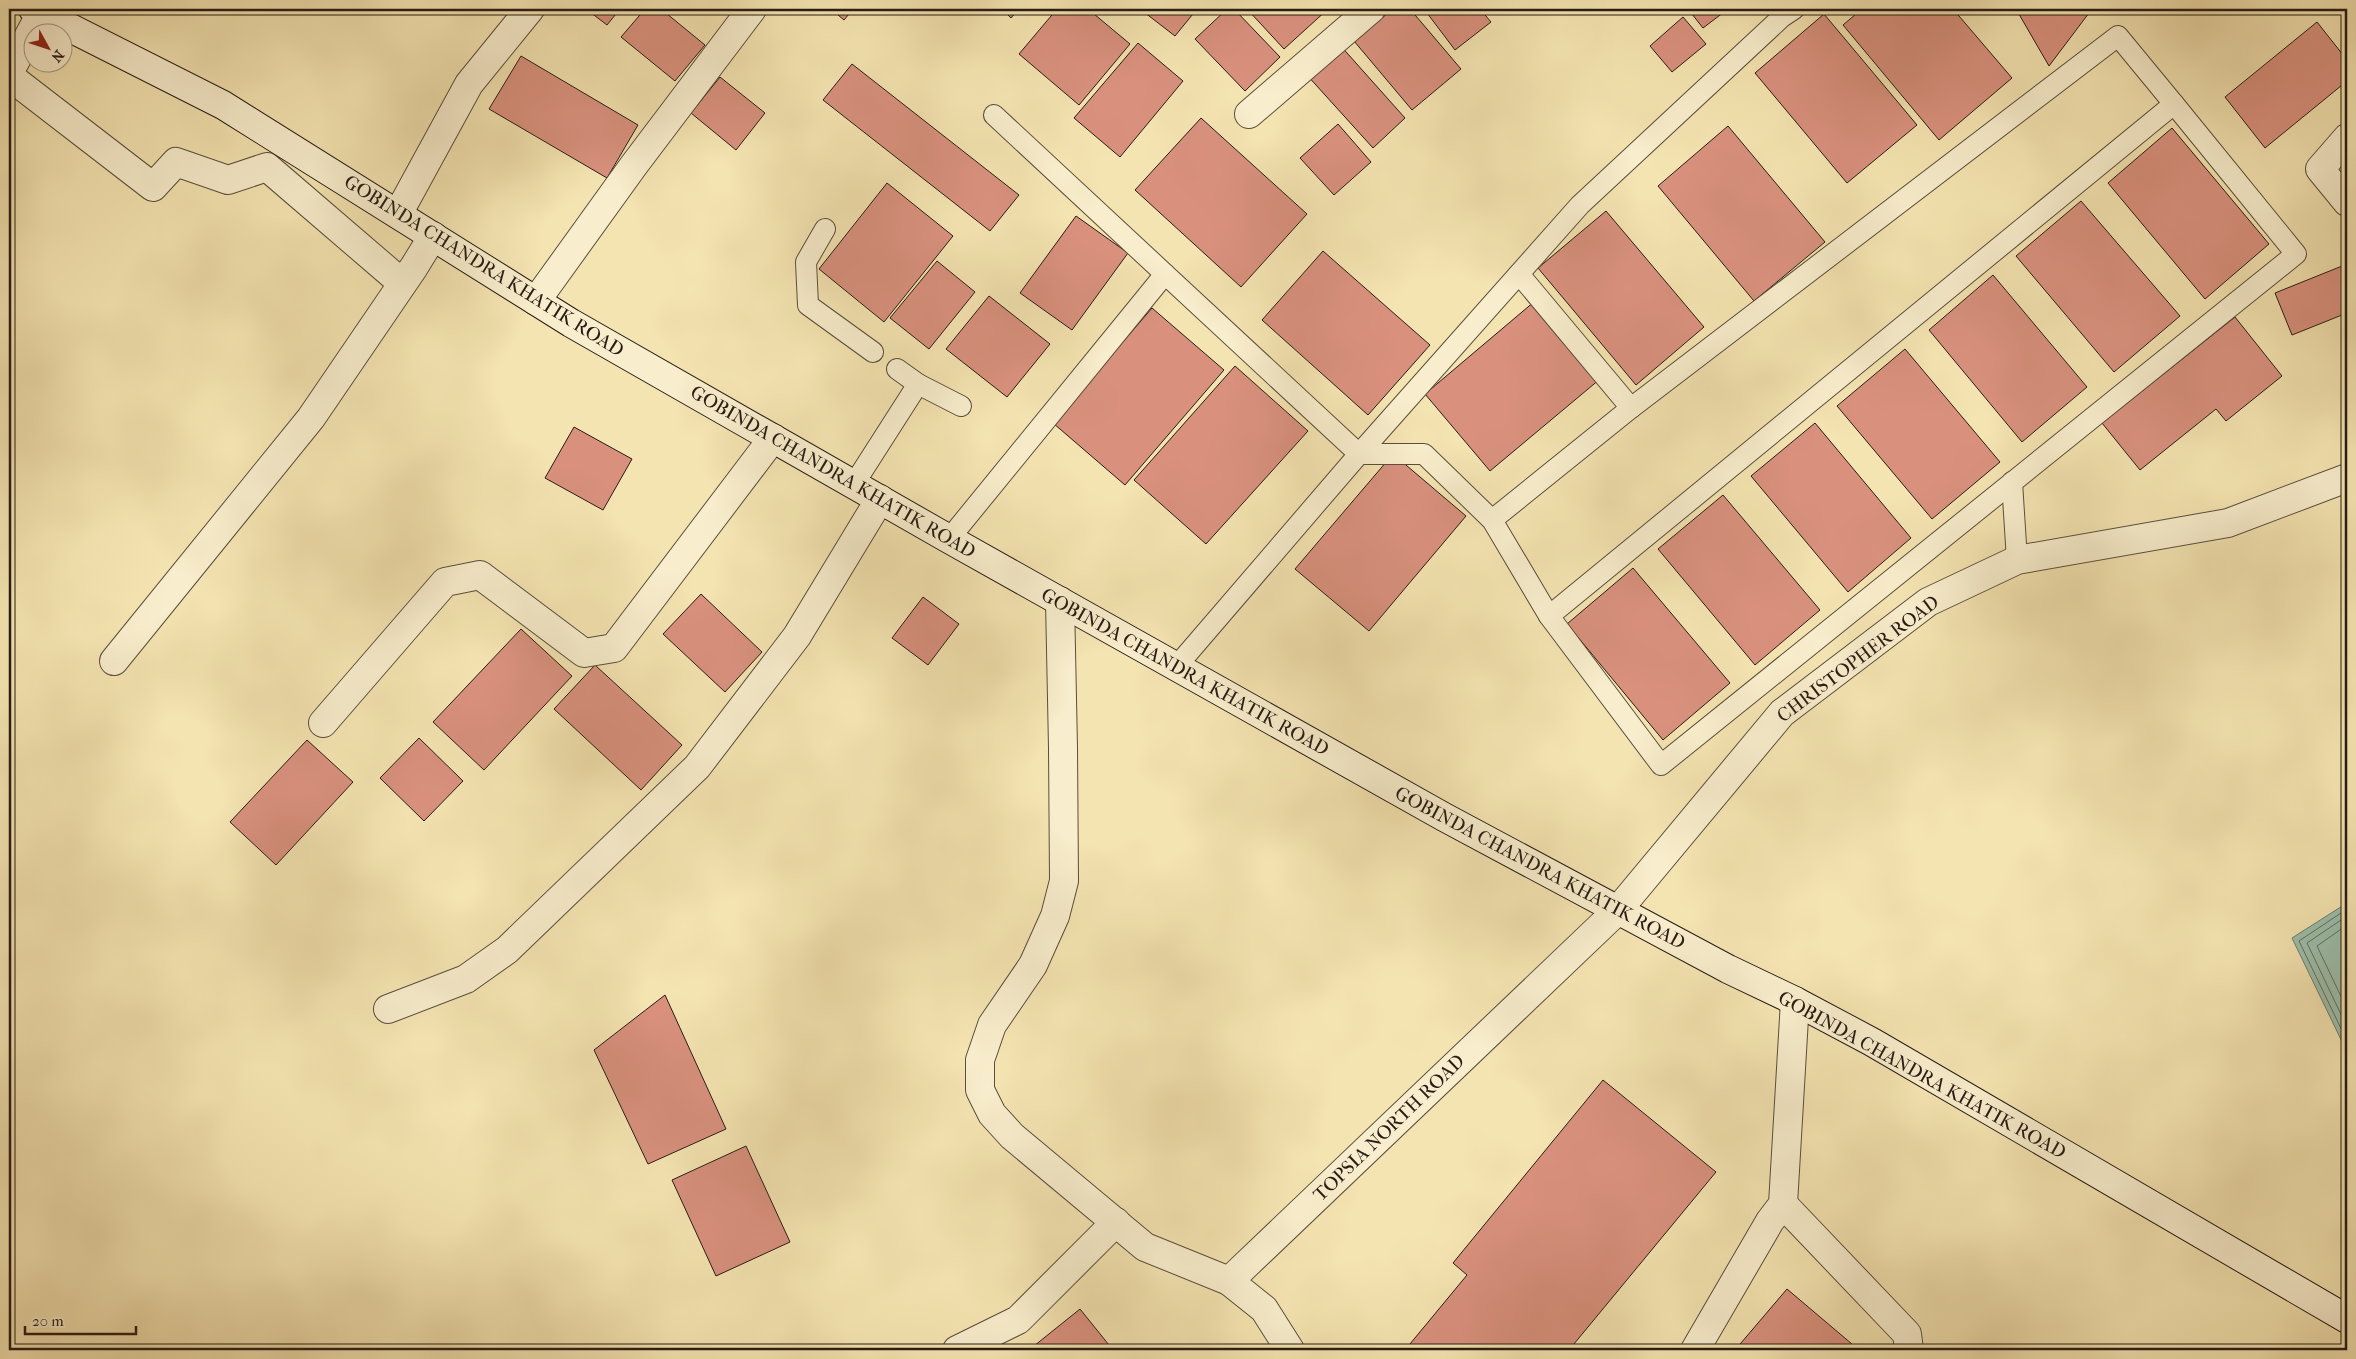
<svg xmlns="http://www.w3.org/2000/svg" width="2356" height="1359" font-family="'IM FELL French Canon',serif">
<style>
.water{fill:#9cbfac;stroke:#6d7e70}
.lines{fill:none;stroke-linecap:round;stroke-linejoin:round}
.shore{stroke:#626e60;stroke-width:1}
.building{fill:#d9917e;stroke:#271c15}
.service-casing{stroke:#5a4e3c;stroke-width:22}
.minor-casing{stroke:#5a4e3c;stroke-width:30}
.tertiary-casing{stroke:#5a4e3c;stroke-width:30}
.secondary-casing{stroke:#271c15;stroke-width:30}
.service{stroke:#f8edcc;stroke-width:20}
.minor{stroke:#f8edcc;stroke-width:28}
.tertiary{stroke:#f8edcc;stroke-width:28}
.secondary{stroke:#f8edcc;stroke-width:28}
.labels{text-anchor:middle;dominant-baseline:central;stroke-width:4;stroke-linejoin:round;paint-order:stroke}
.street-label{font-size:19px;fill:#271c15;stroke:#f8edcc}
</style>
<rect width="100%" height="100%" fill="#f4e4b1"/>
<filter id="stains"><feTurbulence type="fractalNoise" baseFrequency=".004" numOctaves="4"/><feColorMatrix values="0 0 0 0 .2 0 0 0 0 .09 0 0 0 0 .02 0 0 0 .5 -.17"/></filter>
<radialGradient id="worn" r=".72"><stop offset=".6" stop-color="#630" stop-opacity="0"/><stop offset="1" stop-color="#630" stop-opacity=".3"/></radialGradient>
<path class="water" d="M2347,903V1052L2292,938Z"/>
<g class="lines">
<g class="shore">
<path d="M2347,909L2299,941L2347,1041"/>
<path d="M2347,916L2307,943L2347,1027"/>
<path d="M2347,925L2317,946L2347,1009"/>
</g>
</g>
<g class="building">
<path d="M586,9H620L607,25Z"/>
<path d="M645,9H661L705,45L675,81L621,37Z"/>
<path d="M831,9H853L844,20Z"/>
<path d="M1002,9H1019L1011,18Z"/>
<path d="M1057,9H1088L1130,44L1079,105L1019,54Z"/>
<path d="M1140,9H1197L1175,36Z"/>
<path d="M1227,9H1234L1280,57L1245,91L1195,39Z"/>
<path d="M1247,9H1328L1284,49Z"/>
<path d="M1393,9H1410L1461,69L1412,110L1354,41Z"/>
<path d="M1424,9H1480L1491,22L1455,50Z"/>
<path d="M1688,9H1728L1703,28Z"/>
<path d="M1862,9H1953L2012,78L1939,140L1843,25Z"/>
<path d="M2016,9H2092L2049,66Z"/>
<path d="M1824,14L1917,125L1847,183L1755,73Z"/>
<path d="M1683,17L1706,44L1672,72L1650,46Z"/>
<path d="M2317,22L2347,60V81L2265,148L2225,97Z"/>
<path d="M1138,43L1183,81L1120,157L1074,118Z"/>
<path d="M1339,44L1405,118L1373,148L1306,74Z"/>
<path d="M521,56L638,125L607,178L489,109Z"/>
<path d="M852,64L1019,195L990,231L823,100Z"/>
<path d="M720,77L765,113L736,150L691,113Z"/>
<path d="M1201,118L1307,214L1241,287L1135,190Z"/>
<path d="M1338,124L1371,162L1334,195L1300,158Z"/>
<path d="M1728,126L1825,242L1754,301L1658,186Z"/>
<path d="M2172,128L2269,244L2205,299L2108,183Z"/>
<path d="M887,183L953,236L884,322L819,269Z"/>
<path d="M2081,201L2180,316L2114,372L2016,256Z"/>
<path d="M1606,211L1704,327L1636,385L1538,268Z"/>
<path d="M1076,216L1128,253L1072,330L1020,293Z"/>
<path d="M1323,251L1430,345L1368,415L1262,320Z"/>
<path d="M937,261L975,292L929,349L890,318Z"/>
<path d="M2347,264V313L2292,335L2275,293Z"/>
<path d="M1993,275L2087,387L2022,442L1929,330Z"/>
<path d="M989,296L1050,344L1007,397L946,349Z"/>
<path d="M1535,301L1600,379L1490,471L1425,394Z"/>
<path d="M1152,308L1224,370L1125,485L1053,423Z"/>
<path d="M2235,317L2282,376L2226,421L2216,409L2140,470L2102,423Z"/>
<path d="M1905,349L2000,462L1932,519L1837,406Z"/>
<path d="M1235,366L1308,431L1206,544L1134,480Z"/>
<path d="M1815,423L1911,538L1848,592L1751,476Z"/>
<path d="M574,427L632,459L603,510L545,478Z"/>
<path d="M1393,454L1466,516L1369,631L1295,569Z"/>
<path d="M1723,495L1820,610L1755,665L1658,549Z"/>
<path d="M1633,568L1730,683L1663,740L1567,624Z"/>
<path d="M701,594L762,652L725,692L663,634Z"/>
<path d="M923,597L959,624L928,665L892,638Z"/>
<path d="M521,629L572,676L484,770L433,722Z"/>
<path d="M595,665L682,745L641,790L554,709Z"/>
<path d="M419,738L463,781L424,821L380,778Z"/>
<path d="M307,740L353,782L276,865L230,822Z"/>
<path d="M665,995L726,1129L648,1164L594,1050Z"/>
<path d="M1603,1080L1716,1172L1569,1350H1405L1467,1275L1453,1263Z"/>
<path d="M746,1146L790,1242L716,1276L672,1180Z"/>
<path d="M1787,1289L1859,1350H1735Z"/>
<path d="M1080,1309L1113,1350H1029Z"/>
</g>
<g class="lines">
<g class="service-casing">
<g id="service">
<path d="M994,115L1165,274"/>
<path d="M825,229L806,262L808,305L873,352"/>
<path d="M1519,274L1631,408"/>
<path d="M897,369L918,384L961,406"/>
<path d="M2012,482L2017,560"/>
<path d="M854,484L918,384"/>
<path d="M949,539L1165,274L1359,454H1424L1492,520L1549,616L2174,104L2118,36L1631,408L1492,520"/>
<path d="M1549,616L1661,765L2296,254L2174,104"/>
<path d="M1176,667L1359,454L1580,205L1782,17L1794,9"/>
</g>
</g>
<g class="minor-casing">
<g id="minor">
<path d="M9,73L41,13"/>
<path d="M9,76L153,187L176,162L228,180L267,167L402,283"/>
<path d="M1249,114L1371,9"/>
<path d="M2347,138L2320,169L2347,202"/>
<path d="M398,214L469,84L530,9"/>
<path d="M536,301L634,165L752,9"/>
<path d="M114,661L311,418L414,267L433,236"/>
<path d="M323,723L445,582L480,575L584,653L614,648L773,438"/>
<path d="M388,1009L466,979L507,950L697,767L797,636L880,499"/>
<path d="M1783,1204L1907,1334L1909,1350"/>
<path d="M957,1350L1018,1320L1116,1222"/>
<path d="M1695,1350L1770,1221L1783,1204L1795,1001"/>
</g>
</g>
<g class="tertiary-casing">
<g id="tertiary">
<path d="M1060,601L1063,748L1064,881L1055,916L1033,965L992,1025L980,1060V1090L992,1114L1012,1136L1145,1247L1229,1281"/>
<path d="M1290,1350L1264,1309L1229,1281L1618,910L1782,713L1928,602L2017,560L2228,523L2347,478"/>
</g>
</g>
<g class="secondary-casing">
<path id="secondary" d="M33,9L223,105L571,323L949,539L1444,817L1728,969L1795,1001L1872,1042L2347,1319"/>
</g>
<use href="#service" class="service"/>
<use href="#minor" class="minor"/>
<use href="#tertiary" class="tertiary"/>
<use href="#secondary" class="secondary"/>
</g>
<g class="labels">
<g class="street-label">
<text transform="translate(484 266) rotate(32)">GOBINDA CHANDRA KHATIK ROAD</text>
<text transform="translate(833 472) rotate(30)">GOBINDA CHANDRA KHATIK ROAD</text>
<text transform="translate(1858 659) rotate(-37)">CHRISTOPHER ROAD</text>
<text transform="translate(1185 672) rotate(29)">GOBINDA CHANDRA KHATIK ROAD</text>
<text transform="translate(1540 868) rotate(28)">GOBINDA CHANDRA KHATIK ROAD</text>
<text transform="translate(1922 1075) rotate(29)">GOBINDA CHANDRA KHATIK ROAD</text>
<text transform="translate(1389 1128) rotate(-44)">TOPSIA NORTH ROAD</text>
</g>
</g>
<rect width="2356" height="1359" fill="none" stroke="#f4e4b1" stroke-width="30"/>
<rect x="10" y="10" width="2336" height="1339" fill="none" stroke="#271c15" stroke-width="2.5"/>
<rect x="15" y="15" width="2326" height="1329" fill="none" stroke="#271c15"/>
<g transform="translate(48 48) rotate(130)"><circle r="24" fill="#f8edcc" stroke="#a49983"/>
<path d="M0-4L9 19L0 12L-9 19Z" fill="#8f2418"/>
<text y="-8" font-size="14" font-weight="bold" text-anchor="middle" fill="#271c15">N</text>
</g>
<path d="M25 1326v8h111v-8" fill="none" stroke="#271c15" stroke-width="2.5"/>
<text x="32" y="1326" font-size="15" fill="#271c15" stroke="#f8edcc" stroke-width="4" paint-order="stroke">20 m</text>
<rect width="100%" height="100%" filter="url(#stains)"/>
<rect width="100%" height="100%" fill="url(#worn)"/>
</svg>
